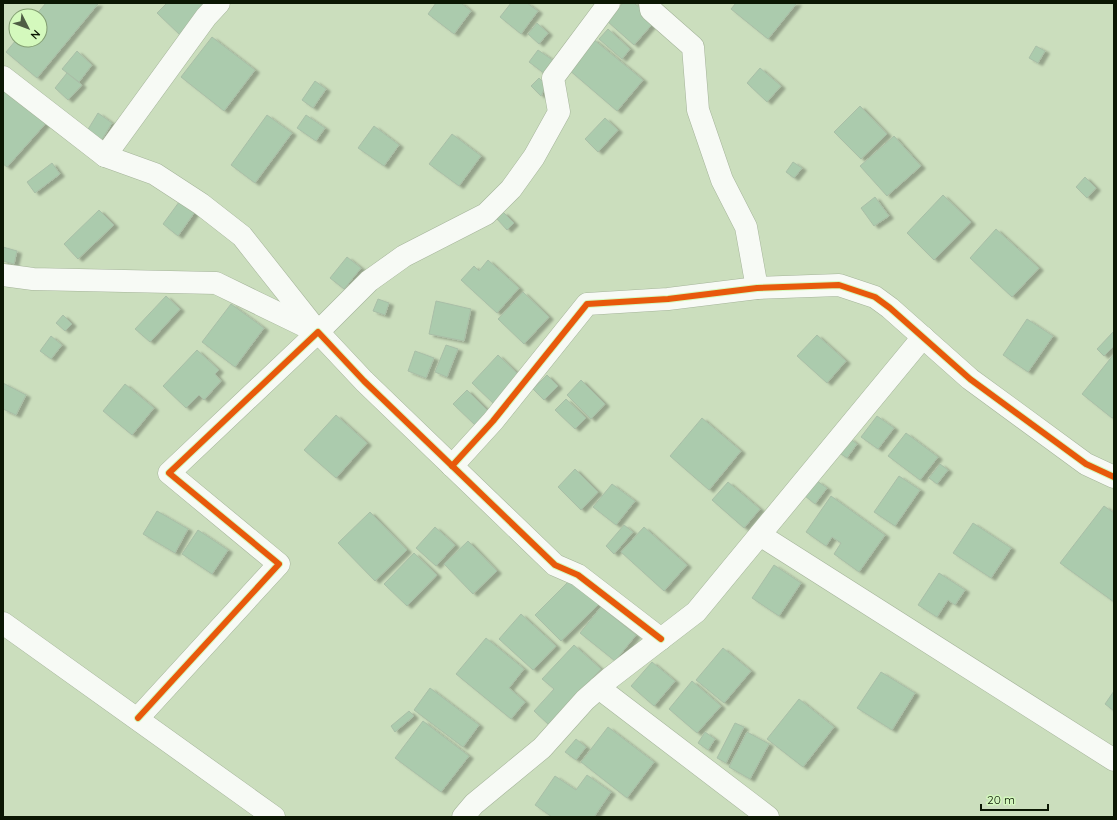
<svg xmlns="http://www.w3.org/2000/svg" width="1117" height="820" font-family="Quicksand,sans-serif">
<style>
.building{fill:#abcbad;stroke:#a9bea7;filter:url(#shadow)}
.lines{fill:none;stroke-linecap:round;stroke-linejoin:round}
.street-casing{stroke:#a5b49a;stroke-width:23}
.street{stroke:#f7faf5;stroke-width:22}
.cycleway-casing{stroke:#d4f9bd;stroke-width:8}
.cycleway{stroke:#e8590c;stroke-width:6}
</style>
<defs>
<filter id="shadow"><feDropShadow dx="4.5" dy="2.5" stdDeviation="1" flood-color="#0004"/></filter>
</defs>
<rect width="100%" height="100%" fill="#cbdebd"/>
<g class="building">
<path d="M46,3L98,4L37,78L6,52L16,40H40V16H35Z"/>
<path d="M167,3H210L180,35L157,13Z"/>
<path d="M436,3H461L471,11L454,34L428,14Z"/>
<path d="M511,3H527L538,11L521,34L500,17Z"/>
<path d="M623,3H634L655,21L634,45L607,21Z"/>
<path d="M736,3H797L768,39L731,9Z"/>
<path d="M537,23L548,33L539,44L528,34Z"/>
<path d="M608,29L630,49L622,59L599,39Z"/>
<path d="M212,37L255,70L224,111L181,77Z"/>
<path d="M593,39L643,80L617,111L568,69Z"/>
<path d="M1036,46L1045,51L1038,63L1029,58Z"/>
<path d="M538,50L554,61L545,74L529,62Z"/>
<path d="M77,51L92,65L79,82L62,69Z"/>
<path d="M760,68L781,86L767,102L747,83Z"/>
<path d="M67,73L82,85L68,100L55,88Z"/>
<path d="M539,78L546,85L541,96L531,86Z"/>
<path d="M315,81L326,89L313,108L302,100Z"/>
<path d="M3,88L47,122L7,167L3,164Z"/>
<path d="M860,106L887,134L861,159L834,132Z"/>
<path d="M98,113L112,123L101,141L87,131Z"/>
<path d="M267,115L292,133L255,183L231,165Z"/>
<path d="M306,115L325,128L316,141L297,128Z"/>
<path d="M605,118L618,130L598,152L585,139Z"/>
<path d="M374,126L399,145L384,166L358,148Z"/>
<path d="M452,134L481,156L459,186L429,164Z"/>
<path d="M894,136L921,166L887,196L860,166Z"/>
<path d="M793,162L802,168L794,178L786,172Z"/>
<path d="M52,163L60,174L35,193L27,182Z"/>
<path d="M1085,177L1096,188L1087,198L1076,187Z"/>
<path d="M943,195L971,222L934,260L907,233Z"/>
<path d="M875,197L889,216L874,226L861,208Z"/>
<path d="M182,198L197,209L178,236L163,224Z"/>
<path d="M99,210L114,225L78,259L64,244Z"/>
<path d="M503,212L514,223L507,230L497,219Z"/>
<path d="M996,229L1039,268L1012,297L970,258Z"/>
<path d="M3,247L17,251L14,264L3,261Z"/>
<path d="M347,257L361,268L344,289L330,278Z"/>
<path d="M488,260L519,288L497,313L461,280L474,266L479,271Z"/>
<path d="M523,292L549,317L524,344L498,319Z"/>
<path d="M166,296L180,309L150,342L135,329Z"/>
<path d="M378,299L389,303L385,315L373,311Z"/>
<path d="M436,301L471,309L464,341L429,334Z"/>
<path d="M231,304L264,328L235,367L202,342Z"/>
<path d="M63,315L72,324L65,331L56,323Z"/>
<path d="M1027,319L1053,336L1028,372L1003,355Z"/>
<path d="M1114,331V346L1104,356L1097,349Z"/>
<path d="M817,335L846,361L827,383L797,356Z"/>
<path d="M51,336L62,345L51,359L40,351Z"/>
<path d="M446,345L458,349L447,377L435,372Z"/>
<path d="M197,350L219,370L215,374L221,381L204,400L199,395L186,408L163,386Z"/>
<path d="M415,351L434,358L426,378L408,371Z"/>
<path d="M1114,354V416L1112,418L1082,394Z"/>
<path d="M498,355L520,376L494,404L472,383Z"/>
<path d="M547,375L558,386L544,400L533,389Z"/>
<path d="M581,380L605,404L591,419L567,395Z"/>
<path d="M3,383L26,395L16,415L3,409Z"/>
<path d="M125,384L154,408L132,435L103,411Z"/>
<path d="M467,390L488,411L475,425L453,404Z"/>
<path d="M566,399L586,418L575,429L555,410Z"/>
<path d="M336,415L367,443L336,478L304,450Z"/>
<path d="M877,416L894,428L878,449L861,437Z"/>
<path d="M702,418L741,451L709,490L670,456Z"/>
<path d="M906,433L938,457L920,480L888,456Z"/>
<path d="M849,438L857,444L847,458L838,452Z"/>
<path d="M940,464L948,470L937,484L929,478Z"/>
<path d="M575,469L598,492L581,510L558,487Z"/>
<path d="M899,476L920,490L895,526L874,512Z"/>
<path d="M817,481L827,488L815,504L805,496Z"/>
<path d="M728,482L760,509L744,528L712,500Z"/>
<path d="M612,484L635,501L616,525L593,507Z"/>
<path d="M831,496L885,535L859,572L834,554L841,543L832,537L826,546L806,532Z"/>
<path d="M1104,506L1114,513V602L1060,563Z"/>
<path d="M157,511L188,529L175,553L143,534Z"/>
<path d="M370,512L407,550L375,581L338,543Z"/>
<path d="M973,523L1011,548L991,578L953,553Z"/>
<path d="M624,525L633,532L614,554L606,546Z"/>
<path d="M435,527L455,545L436,566L416,548Z"/>
<path d="M644,527L687,565L664,591L621,552Z"/>
<path d="M198,530L228,550L212,574L182,554Z"/>
<path d="M468,541L497,571L473,594L444,564Z"/>
<path d="M414,553L437,575L407,606L384,584Z"/>
<path d="M774,565L801,583L779,616L752,598Z"/>
<path d="M939,573L965,590L955,605L948,600L937,617L918,605Z"/>
<path d="M573,577L599,604L561,641L535,615Z"/>
<path d="M601,607L636,635L615,661L580,633Z"/>
<path d="M521,614L556,646L533,670L499,639Z"/>
<path d="M486,638L524,669L509,688L525,702L511,719L456,674Z"/>
<path d="M574,645L601,669L549,725L534,711L554,689L542,679Z"/>
<path d="M723,648L751,671L724,703L696,680Z"/>
<path d="M652,662L675,681L654,706L631,686Z"/>
<path d="M881,672L915,693L892,730L857,708Z"/>
<path d="M692,681L721,706L697,733L669,709Z"/>
<path d="M430,688L479,725L463,747L414,710Z"/>
<path d="M1114,691V711L1105,704Z"/>
<path d="M799,699L834,727L803,767L767,739Z"/>
<path d="M409,711L414,716L395,732L391,726Z"/>
<path d="M423,721L469,756L441,792L395,758Z"/>
<path d="M735,723L744,727L726,763L717,758Z"/>
<path d="M608,727L654,762L627,798L581,762Z"/>
<path d="M705,732L715,739L708,750L698,743Z"/>
<path d="M747,732L769,744L750,779L729,767Z"/>
<path d="M576,739L586,747L576,760L565,752Z"/>
<path d="M587,775L611,792L594,817H552L535,805L555,776L576,790Z"/>
</g>
<g class="lines">
<g class="street-casing">
<g id="street">
<path d="M650,3L651,10L693,47L698,110L722,180L746,227L757,288"/>
<path d="M3,77L105,156L155,174L201,204L242,236L318,332"/>
<path d="M105,156L206,17L219,3"/>
<path d="M3,275L33,279L216,283L313,330"/>
<path d="M318,332L369,281L404,256L486,214L511,189L534,157L559,112L553,78L609,3"/>
<path d="M452,466L493,421L587,304L668,299L757,288L839,285L875,297L890,308L970,379L1086,464L1114,477"/>
<path d="M760,535L1114,760"/>
<path d="M3,623L274,817"/>
<path d="M599,688L768,817"/>
<path d="M138,718L279,564L169,473L318,332L364,381L555,565L578,575L661,639"/>
<path d="M463,817L474,804L542,748L585,700L610,678L696,612L923,337"/>
</g>
</g>
<use href="#street" class="street"/>
<g class="cycleway-casing">
<g id="cycleway">
<path d="M452,466L493,421L587,304L668,299L757,288L839,285L875,297L890,308L970,379L1086,464L1114,477"/>
<path d="M138,718L279,564L169,473L318,332L364,381L555,565L578,575L661,639"/>
</g>
</g>
<use href="#cycleway" class="cycleway"/>
</g>
<rect width="1117" height="820" fill="none" stroke="#0b1703" stroke-width="8"/>
<g transform="translate(28 28) rotate(132)"><circle r="19" fill="#d4f9bd" stroke="#849f73"/>
<path d="M0-3L7 15L0 10L-7 15Z" fill="#4e5d44"/>
<text y="-6" font-size="11" font-weight="bold" text-anchor="middle" fill="#0b1703">N</text>
</g>
<path d="M981 804v6h67v-6" fill="none" stroke="#0b1703" stroke-width="2"/>
<text x="987" y="804" font-size="12" fill="#0b1703" stroke="#d4f9bd" stroke-width="3" paint-order="stroke">20 m</text>
</svg>
